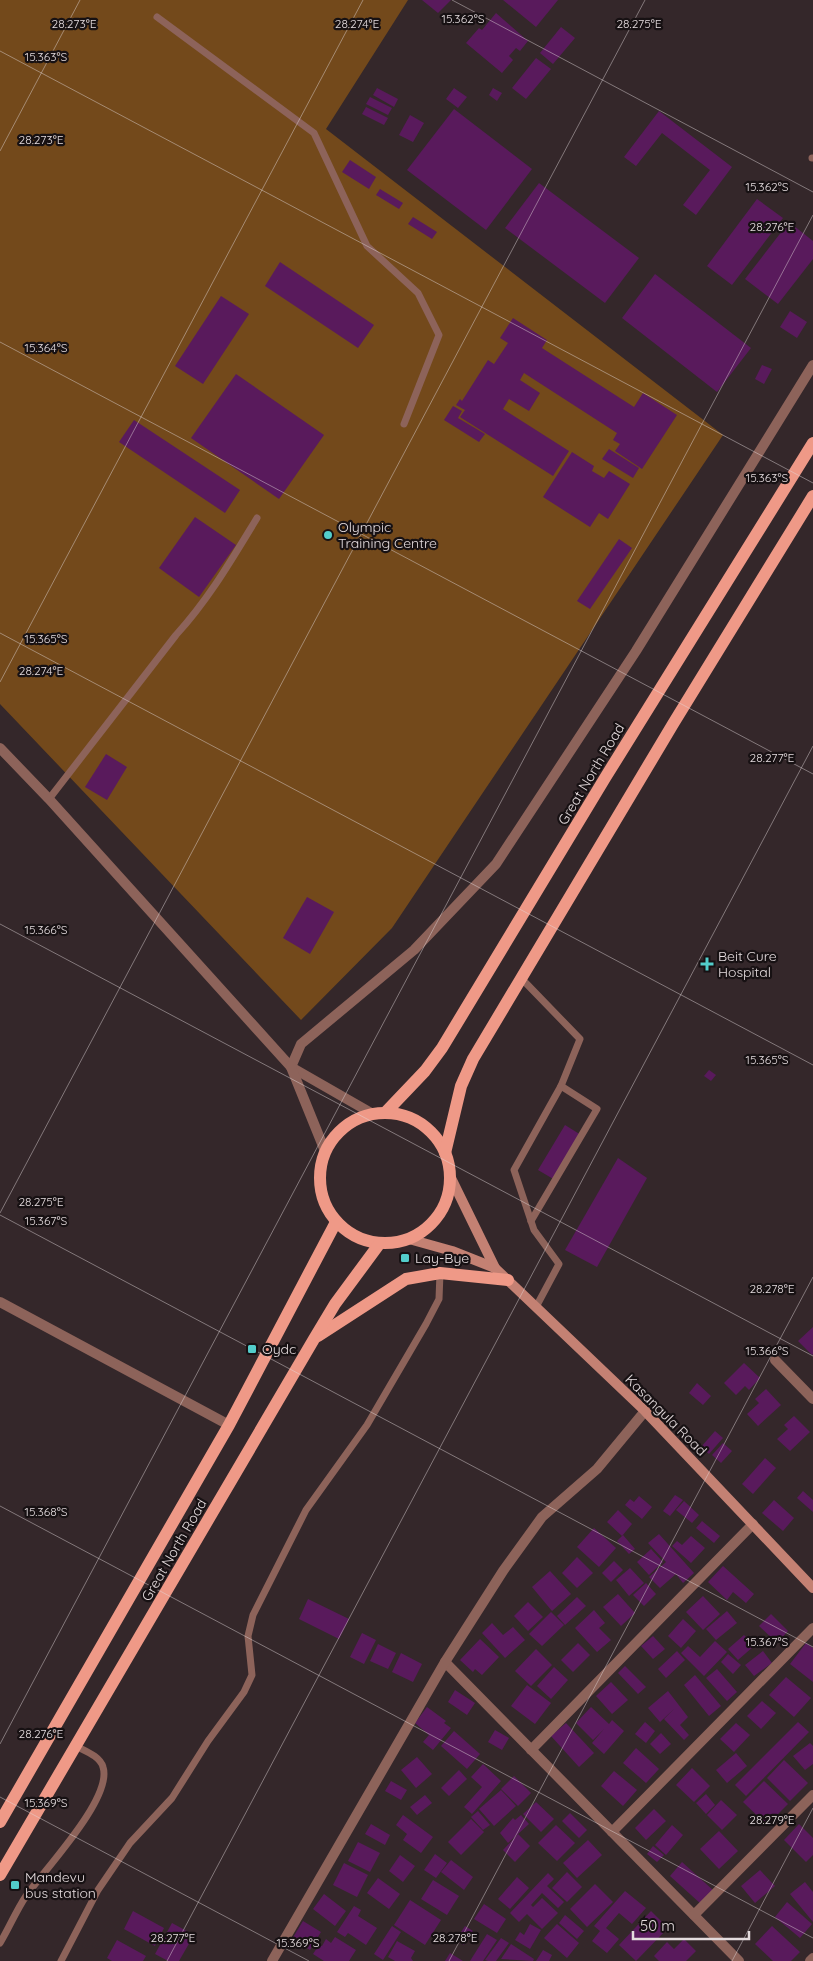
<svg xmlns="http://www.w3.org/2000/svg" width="813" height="1961" font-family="Quicksand,sans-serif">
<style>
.green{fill:#73491b}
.building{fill:#591a5c}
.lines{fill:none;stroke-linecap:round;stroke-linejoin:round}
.service{stroke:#8d635a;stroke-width:7}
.minor{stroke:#8d635a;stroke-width:10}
.secondary{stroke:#c48173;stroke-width:10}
.primary{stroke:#ef9987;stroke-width:12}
.ticks{fill:none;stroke:#e4dbdd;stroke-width:1;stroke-opacity:0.45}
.poi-dot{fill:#53cdcb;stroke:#171113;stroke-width:2}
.labels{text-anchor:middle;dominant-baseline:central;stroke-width:4.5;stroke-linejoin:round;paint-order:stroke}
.poi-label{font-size:14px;fill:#e4dbdd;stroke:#171113;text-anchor:start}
.street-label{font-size:14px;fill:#e4dbdd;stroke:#171113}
.ticks-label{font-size:12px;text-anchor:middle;fill:#e4dbdd;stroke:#171113;stroke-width:4.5;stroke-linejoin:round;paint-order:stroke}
</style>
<rect width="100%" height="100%" fill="#34272a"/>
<path class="green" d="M0,0H408L326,129L723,435L392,928L301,1020L0,704Z"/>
<g class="building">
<path d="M422,0H451L438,13Z"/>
<path d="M503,0H558L536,27Z"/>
<path d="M496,13L528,41L520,51L516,48L509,56L513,60L502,73L466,43L479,28L482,30Z"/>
<path d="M561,27L575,38L553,64L540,53Z"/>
<path d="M536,58L551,69L526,99L512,88Z"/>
<path d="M377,88L398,99L394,107L373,95Z"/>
<path d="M454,88L467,97L458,108L446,99Z"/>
<path d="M493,88L502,93L497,101L489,95Z"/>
<path d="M370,97L392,108L388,115L366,104Z"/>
<path d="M366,107L388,118L384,125L362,114Z"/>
<path d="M454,109L532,169L486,230L407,170Z"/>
<path d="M659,111L732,167L696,215L683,205L710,170L662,133L636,166L624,157Z"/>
<path d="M410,115L424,123L413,142L399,135Z"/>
<path d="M350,160L376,177L369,189L342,172Z"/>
<path d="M539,183L639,258L605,303L505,228Z"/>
<path d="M380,189L403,203L399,209L376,195Z"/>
<path d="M757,199L783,218L732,285L707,266Z"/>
<path d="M413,217L437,232L432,239L408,224Z"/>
<path d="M789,222L813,241V259L778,304L745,279Z"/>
<path d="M280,262L374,325L358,348L265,286Z"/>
<path d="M655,274L751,348L717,392L622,318Z"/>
<path d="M221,296L249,314L203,384L175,366Z"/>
<path d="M790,311L807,322L797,338L780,327Z"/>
<path d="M513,318L547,340L542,348L634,407L643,393L677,415L642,469L615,451L620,444L613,440L617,433L524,373L520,380L540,393L529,411L509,399L503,409L569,451L553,476L460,417L465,410L456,405L460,399L462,401L488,360L494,364L508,343L500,338Z"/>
<path d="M762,365L772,369L764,384L755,379Z"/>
<path d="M236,374L324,435L279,499L191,438Z"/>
<path d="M453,406L462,411L458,418L485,434L479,442L444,420Z"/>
<path d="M134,420L240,490L225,513L119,442Z"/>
<path d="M609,449L639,468L633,478L602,459Z"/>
<path d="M572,452L594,466L592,471L604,478L609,471L630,484L608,519L599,513L590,527L543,497Z"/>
<path d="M195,517L236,545L199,597L159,568Z"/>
<path d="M619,539L632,548L590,609L577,601Z"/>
<path d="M106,754L127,767L107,800L85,787Z"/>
<path d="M307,897L334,912L310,954L283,938Z"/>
<path d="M709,1070L716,1075L711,1081L704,1076Z"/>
<path d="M565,1125L581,1135L555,1180L538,1170Z"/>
<path d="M618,1158L647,1178L597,1267L565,1250Z"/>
<path d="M813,1327V1354L812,1355L798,1341Z"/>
<path d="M744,1363L760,1378L749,1390L745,1386L736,1395L724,1383Z"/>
<path d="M697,1383L711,1396L703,1405L689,1393Z"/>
<path d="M766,1389L781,1405L758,1426L747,1414L759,1403L755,1399Z"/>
<path d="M794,1416L810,1432L790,1451L777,1439L788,1429L784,1425Z"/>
<path d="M715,1431L723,1438L709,1454L701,1447Z"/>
<path d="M723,1443L732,1451L721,1463L712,1455Z"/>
<path d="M765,1458L776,1468L753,1494L742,1484Z"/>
<path d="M803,1491L813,1500V1512L797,1498Z"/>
<path d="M675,1495L683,1500L670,1516L663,1511Z"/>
<path d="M639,1496L652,1507L642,1519L625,1505L630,1499L634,1502Z"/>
<path d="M774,1500L794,1518L783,1531L762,1513Z"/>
<path d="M684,1501L699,1515L692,1523L676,1510Z"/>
<path d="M618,1510L632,1524L622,1536L607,1522Z"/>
<path d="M702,1521L720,1536L714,1543L696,1528Z"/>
<path d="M594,1528L616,1548L599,1567L577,1547Z"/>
<path d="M659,1534L694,1573L683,1583L676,1574L660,1588L649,1577L666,1562L648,1543Z"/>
<path d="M623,1535L635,1549L629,1554L617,1541Z"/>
<path d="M691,1536L705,1548L691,1563L672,1546L677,1541L682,1545Z"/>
<path d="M651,1549L663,1562L649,1575L637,1562Z"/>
<path d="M577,1557L593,1573L577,1588L562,1573Z"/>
<path d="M614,1561L623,1570L611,1582L602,1573Z"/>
<path d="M723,1566L754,1594L746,1603L733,1592L727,1600L708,1582Z"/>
<path d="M630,1568L644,1583L629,1596L616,1580Z"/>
<path d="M550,1571L571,1594L552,1611L532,1587Z"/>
<path d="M646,1583L656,1594L644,1606L633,1595Z"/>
<path d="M618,1594L635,1613L621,1626L603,1607Z"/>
<path d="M703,1596L720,1614L703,1630L686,1612Z"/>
<path d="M577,1597L586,1606L565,1625L557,1616Z"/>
<path d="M308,1599L349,1619L339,1639L299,1619Z"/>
<path d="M528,1602L543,1617L528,1631L514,1616Z"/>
<path d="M594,1610L605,1623L599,1628L611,1640L597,1652L575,1628Z"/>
<path d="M727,1611L737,1623L716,1640L706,1629Z"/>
<path d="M551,1612L564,1625L542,1646L529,1634Z"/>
<path d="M771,1614L788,1631L777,1643L759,1626Z"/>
<path d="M683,1619L696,1631L681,1648L668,1636Z"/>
<path d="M492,1623L503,1635L513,1627L525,1640L505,1658L482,1633Z"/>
<path d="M362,1633L376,1640L364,1664L350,1657Z"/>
<path d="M744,1635L754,1646L738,1660L728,1649Z"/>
<path d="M653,1636L665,1649L653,1659L641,1646Z"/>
<path d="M480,1639L499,1657L482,1675L475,1669L473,1672L460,1660Z"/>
<path d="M715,1641L727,1652L704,1676L681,1653L688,1646L700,1657Z"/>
<path d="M578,1643L590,1655L573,1672L561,1660Z"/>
<path d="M806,1643L813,1648V1682L790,1664Z"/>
<path d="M378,1644L396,1653L388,1669L370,1661Z"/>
<path d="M536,1649L552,1665L531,1686L515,1671Z"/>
<path d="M677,1651L685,1660L666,1678L658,1669Z"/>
<path d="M763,1651L772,1663L754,1676L745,1665Z"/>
<path d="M401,1653L422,1664L413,1682L392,1672Z"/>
<path d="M728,1654L741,1665L733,1674L721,1662Z"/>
<path d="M625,1666L646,1687L638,1694L618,1673Z"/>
<path d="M554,1667L568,1680L551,1699L537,1686Z"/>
<path d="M717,1669L737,1692L727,1701L706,1678Z"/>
<path d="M695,1675L721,1706L709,1716L684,1685Z"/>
<path d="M786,1677L811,1698L794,1717L769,1695Z"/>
<path d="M611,1682L628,1700L612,1714L596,1696Z"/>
<path d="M527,1685L551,1703L535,1724L511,1706Z"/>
<path d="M455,1690L475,1703L467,1715L448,1702Z"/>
<path d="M668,1691L688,1717L680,1725L689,1735L684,1740L664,1719L674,1709L660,1722L648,1708Z"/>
<path d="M762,1701L776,1713L761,1729L747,1716Z"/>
<path d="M427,1707L446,1721L444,1723L451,1728L433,1750L423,1742L429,1735L415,1723Z"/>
<path d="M591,1707L609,1724L612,1720L624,1731L604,1754L592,1743L604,1729L593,1740L576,1723Z"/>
<path d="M645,1722L655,1731L646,1743L635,1734Z"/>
<path d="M798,1722L809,1732L746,1796L735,1785Z"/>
<path d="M566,1723L594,1753L579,1767L551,1736Z"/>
<path d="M736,1723L750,1735L734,1752L720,1739Z"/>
<path d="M495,1730L509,1738L502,1750L488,1742Z"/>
<path d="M454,1731L480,1754L467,1769L441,1746Z"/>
<path d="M661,1733L671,1744L660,1754L650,1744Z"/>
<path d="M810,1743L813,1746V1764L805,1770L793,1756Z"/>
<path d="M636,1748L659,1769L646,1783L623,1763Z"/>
<path d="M736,1753L747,1766L727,1783L716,1770Z"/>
<path d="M417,1757L432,1774L416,1788L401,1770Z"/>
<path d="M784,1760L808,1783L790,1801L767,1778Z"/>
<path d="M483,1764L501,1781L472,1814L464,1807L482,1787L471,1777Z"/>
<path d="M692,1768L710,1786L694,1802L676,1785Z"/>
<path d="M459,1770L467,1779L449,1796L441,1788Z"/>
<path d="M614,1771L637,1790L623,1806L601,1786Z"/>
<path d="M514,1776L531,1793L518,1806L501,1789Z"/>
<path d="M391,1781L407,1790L401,1800L385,1791Z"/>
<path d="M764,1781L788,1804L767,1825L743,1802Z"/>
<path d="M501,1790L516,1806L494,1826L479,1809Z"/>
<path d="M706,1794L715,1805L706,1814L696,1803Z"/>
<path d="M425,1795L432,1803L417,1815L410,1807Z"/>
<path d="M721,1800L737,1815L722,1830L707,1815Z"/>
<path d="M536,1802L554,1819L541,1832L523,1814Z"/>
<path d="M654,1809L666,1821L646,1840L635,1828Z"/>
<path d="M478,1811L490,1825L483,1830L471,1817Z"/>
<path d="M570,1813L587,1830L579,1838L562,1821Z"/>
<path d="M403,1815L433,1837L421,1853L403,1840L407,1834L396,1825Z"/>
<path d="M521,1815L529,1824L508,1843L500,1833L513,1818L515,1820Z"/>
<path d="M471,1819L484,1832L461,1855L448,1842Z"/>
<path d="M371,1824L390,1835L385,1845L365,1834Z"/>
<path d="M799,1824L813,1838V1855L806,1862L784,1840Z"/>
<path d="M556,1825L575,1843L557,1861L538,1843Z"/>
<path d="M672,1825L683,1835L666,1855L655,1845Z"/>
<path d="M719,1831L738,1851L719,1869L700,1849Z"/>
<path d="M518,1834L530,1846L515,1862L503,1850Z"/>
<path d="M588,1840L602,1855L577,1878L563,1863Z"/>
<path d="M358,1842L380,1853L370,1872L348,1861Z"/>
<path d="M653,1846L664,1855L657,1862L647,1854Z"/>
<path d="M435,1854L447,1863L436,1878L424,1870Z"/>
<path d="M400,1855L415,1866L403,1882L389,1871Z"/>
<path d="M451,1860L473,1877L464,1890L441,1872Z"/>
<path d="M682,1862L714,1891L701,1904L670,1876Z"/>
<path d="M344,1863L368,1875L357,1897L333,1885Z"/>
<path d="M760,1870L775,1886L755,1903L741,1886Z"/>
<path d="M567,1872L582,1887L567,1902L552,1888Z"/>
<path d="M548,1873L554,1879L547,1886L564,1902L558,1908L542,1893L531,1905L533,1907L542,1898L558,1913L542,1929L527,1914L519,1922L510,1913Z"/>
<path d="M517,1877L529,1888L510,1909L498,1899Z"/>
<path d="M378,1878L400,1894L389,1909L367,1893Z"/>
<path d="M433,1880L459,1896L447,1915L421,1899Z"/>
<path d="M805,1882L813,1892V1922L790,1894Z"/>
<path d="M595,1884L613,1902L587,1927L570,1909Z"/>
<path d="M625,1891L646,1908L632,1924L619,1913L606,1928L619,1939L607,1953L592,1941L600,1931L594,1926Z"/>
<path d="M324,1894L346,1911L335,1926L313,1909Z"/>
<path d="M410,1900L441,1920L425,1945L394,1925Z"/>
<path d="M787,1902L812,1924L800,1938L775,1917Z"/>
<path d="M484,1904L506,1919L497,1933L474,1919Z"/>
<path d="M354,1906L361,1910L358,1916L377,1928L366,1945L348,1933L345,1937L337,1932Z"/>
<path d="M133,1911L164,1928L155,1946L124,1929Z"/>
<path d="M651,1911L668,1928L636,1961L619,1945Z"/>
<path d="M565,1915L584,1931L577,1939L559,1923Z"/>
<path d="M303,1921L321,1932L310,1950L292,1939Z"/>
<path d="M172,1923L194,1935L179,1961H168L155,1954Z"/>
<path d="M530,1924L541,1930L530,1949L515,1940L520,1932L524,1935Z"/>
<path d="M557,1924L579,1943L567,1958L544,1938Z"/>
<path d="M392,1926L401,1932L383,1960L374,1954Z"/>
<path d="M465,1926L473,1931L464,1945L456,1940Z"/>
<path d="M772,1926L800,1952L791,1961H773L755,1944Z"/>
<path d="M487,1934L497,1940L483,1961H470Z"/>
<path d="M335,1937L356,1950L349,1961H324L313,1954L319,1945L322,1946L326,1939L331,1943Z"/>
<path d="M501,1938L509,1943L496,1961H488L485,1960Z"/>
<path d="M684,1939L696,1951L686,1961H659L654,1956L667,1942L674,1949Z"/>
<path d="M117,1940L146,1956L143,1961H112L107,1958Z"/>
<path d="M397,1941L415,1951L411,1958L413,1961H395L388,1957Z"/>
<path d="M511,1944L534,1959L533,1961L501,1959Z"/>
<path d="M543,1950L552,1955L549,1961H536Z"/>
<path d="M450,1953L463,1961H445Z"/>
</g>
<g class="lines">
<g class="service">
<path d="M157,17L314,133L367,246L418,293L439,335L404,424"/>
<path d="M812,158H813"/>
<path d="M49,799L176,635C209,599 232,559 257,518"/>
<path d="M521,978L580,1039L561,1086L514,1170L534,1230L559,1264L536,1307"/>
<path d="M531,1221L597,1109L561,1086"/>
<path d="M0,1943C9,1928 16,1911 26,1896C45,1869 113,1798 103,1767C100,1756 85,1751 76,1746"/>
<path d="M61,1961L98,1890L130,1843L172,1798L208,1741L244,1692L252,1675L248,1636L253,1615L306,1510L367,1425L426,1324L439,1299L440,1273"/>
</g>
<g class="minor">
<path d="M0,748L49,799L291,1067L373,1114"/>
<path d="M325,1151L291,1067L301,1044L414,950L496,864L636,651L813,365"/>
<path d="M0,1302L229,1425"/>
<path d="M775,1360L813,1399"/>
<path d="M445,1662L739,1961"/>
<path d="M531,1750L753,1524"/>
<path d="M612,1832L813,1628"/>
<path d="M694,1915L813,1795"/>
<path d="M272,1961L445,1662L503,1571L542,1517L597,1469L645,1411"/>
<path d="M810,1961L813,1958"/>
</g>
<g class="secondary">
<path d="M450,1176L495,1268"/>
<path d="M409,1239L452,1251L495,1268L645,1411L813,1588"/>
</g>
<g class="primary">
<circle cx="385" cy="1178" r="65"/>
<path d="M385,1113L425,1071L442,1048L605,778L813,443"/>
<path d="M445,1153L461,1086L473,1059L673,724L813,496"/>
<path d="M318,1336L406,1279L440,1273L508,1280"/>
<path d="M0,1822L229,1425L336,1222"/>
<path d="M0,1875L314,1339L335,1304L380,1243"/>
</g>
</g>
<path class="ticks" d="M452,0L813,192M0,51L813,483M0,151L80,0M0,342L813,774M0,633L813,1065M0,682L363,0M0,924L813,1356M0,1213L645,0M0,1215L813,1647M0,1506L813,1938M0,1744L813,215M0,1797L309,1961M167,1961L813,746M449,1961L813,1277M732,1961L813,1808"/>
<g class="poi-dot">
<circle cx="328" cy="535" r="5"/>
<path d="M704.5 956.5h5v5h5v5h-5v5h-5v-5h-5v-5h5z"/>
<rect x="400" y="1253" width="10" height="10" rx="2.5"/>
<rect x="247" y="1344" width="10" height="10" rx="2.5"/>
<rect x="10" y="1880" width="10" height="10" rx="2.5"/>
</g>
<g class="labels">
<g class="poi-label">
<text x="338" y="527">Olympic<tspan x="338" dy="16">Training Centre</tspan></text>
<text x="718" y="956">Beit Cure<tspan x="718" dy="16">Hospital</tspan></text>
<text x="415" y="1258">Lay-Bye</text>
<text x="262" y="1349">Oydc</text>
<text x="25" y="1877">Mandevu<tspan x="25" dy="16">bus station</tspan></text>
</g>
<g class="street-label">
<text transform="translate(591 774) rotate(-59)">Great North Road</text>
<text transform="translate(666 1415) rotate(45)">Kasangula Road</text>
<text transform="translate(174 1550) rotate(-60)">Great North Road</text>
</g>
</g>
<g class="ticks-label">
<text x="463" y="23">15.362°S</text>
<text x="74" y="28">28.273°E</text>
<text x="357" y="28">28.274°E</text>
<text x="639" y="28">28.275°E</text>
<text x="46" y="61">15.363°S</text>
<text x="41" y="144">28.273°E</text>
<text x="767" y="191">15.362°S</text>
<text x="772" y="231">28.276°E</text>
<text x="46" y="352">15.364°S</text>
<text x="767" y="482">15.363°S</text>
<text x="46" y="643">15.365°S</text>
<text x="41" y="675">28.274°E</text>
<text x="772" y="762">28.277°E</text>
<text x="46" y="934">15.366°S</text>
<text x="767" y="1064">15.365°S</text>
<text x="41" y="1206">28.275°E</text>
<text x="46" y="1225">15.367°S</text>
<text x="772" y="1293">28.278°E</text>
<text x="767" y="1355">15.366°S</text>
<text x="46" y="1516">15.368°S</text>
<text x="767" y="1646">15.367°S</text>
<text x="41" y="1738">28.276°E</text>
<text x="46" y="1807">15.369°S</text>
<text x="772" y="1824">28.279°E</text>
<text x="173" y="1942">28.277°E</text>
<text x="455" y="1942">28.278°E</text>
<text x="298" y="1947">15.369°S</text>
</g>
<path d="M633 1931v8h116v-8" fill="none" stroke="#e4dbdd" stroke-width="2.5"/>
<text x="640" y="1931" font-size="15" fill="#e4dbdd" stroke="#171113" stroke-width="4" paint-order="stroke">50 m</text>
</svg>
